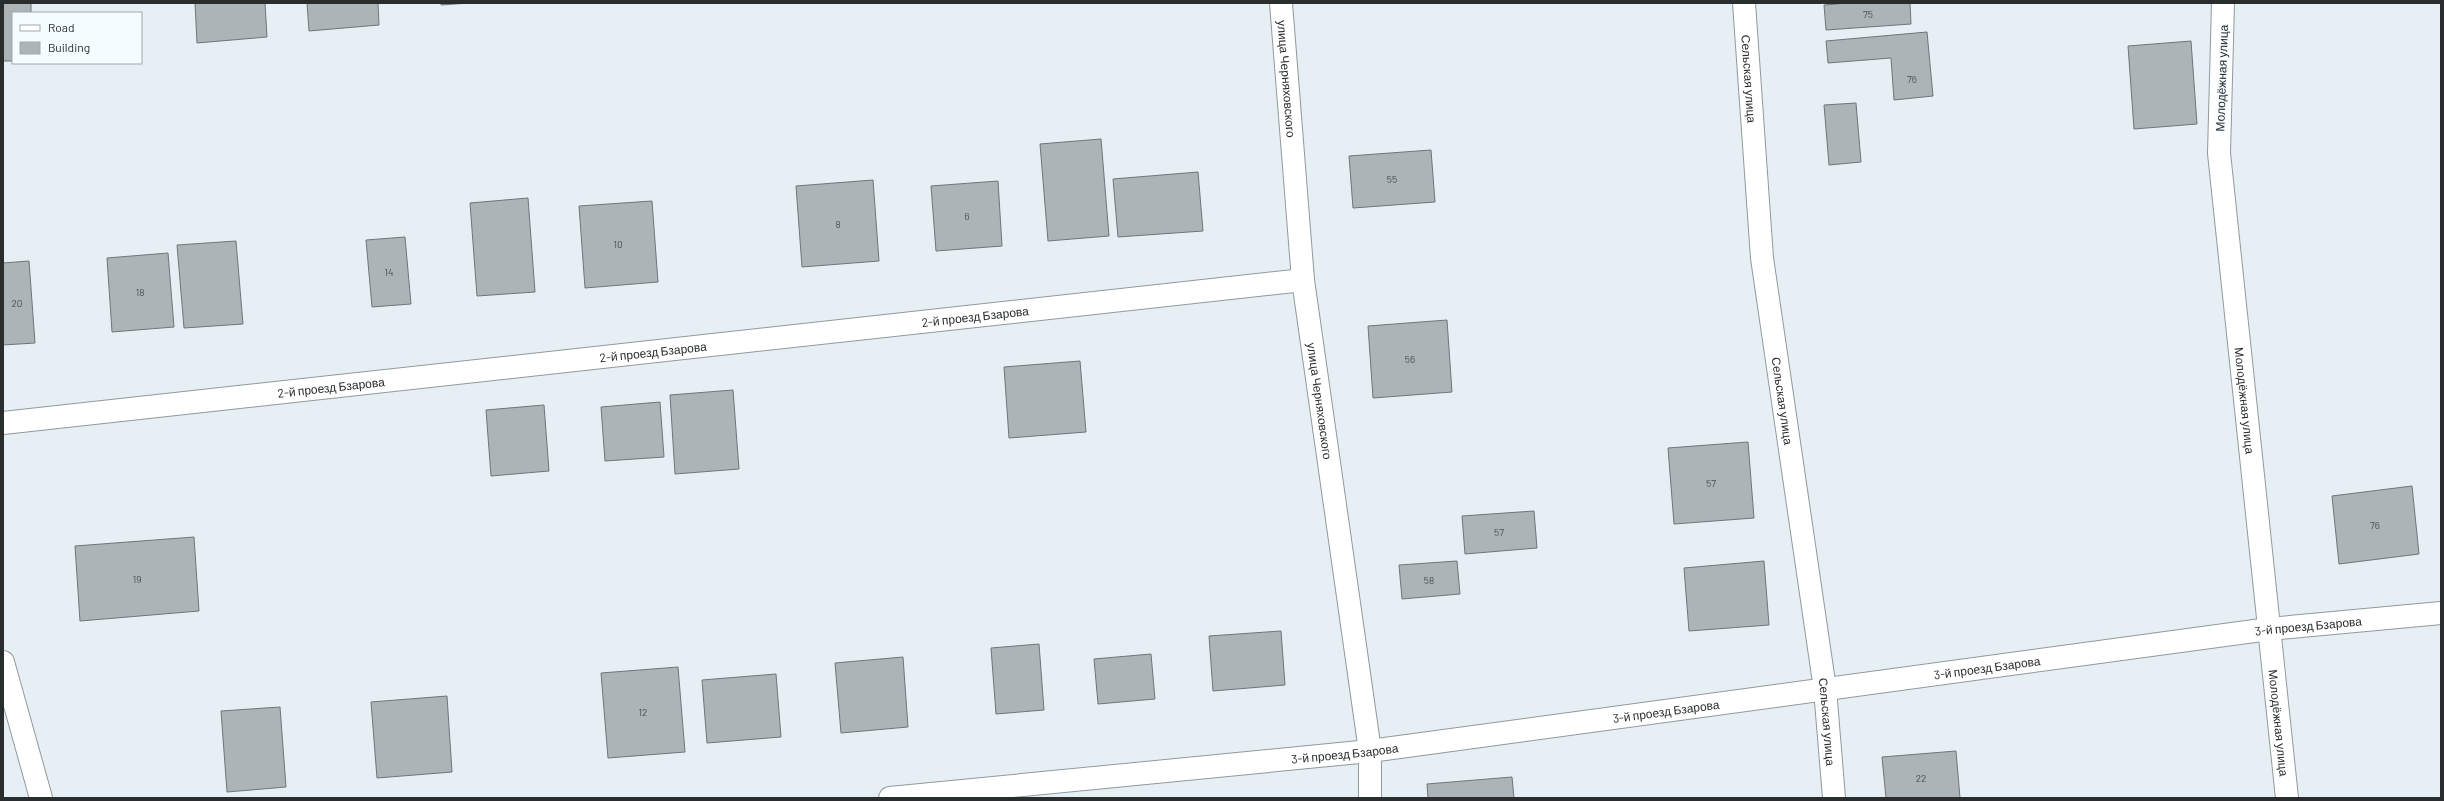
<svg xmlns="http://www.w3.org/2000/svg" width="2444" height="801" font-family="Barlow,sans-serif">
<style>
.building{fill:#acb4b8;stroke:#6e767a}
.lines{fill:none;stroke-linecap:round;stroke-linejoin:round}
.street-casing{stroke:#91999d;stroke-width:24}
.street{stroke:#fff;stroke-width:22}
.labels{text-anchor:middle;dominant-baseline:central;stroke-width:3;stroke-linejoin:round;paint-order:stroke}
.number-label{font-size:10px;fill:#4a4f50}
.street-label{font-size:12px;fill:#292d2e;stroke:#f4fcff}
</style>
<rect width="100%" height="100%" fill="#e6eff3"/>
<g class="building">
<path d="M3,3H31V13H13V61H3Z"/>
<path d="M195,3H265L267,37L197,43Z"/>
<path d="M307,3H378L379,25L309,31Z"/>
<path d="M441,3H469L441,5Z"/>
<path d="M1848,3H1910L1911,24L1826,30L1824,5Z"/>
<path d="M1927,32L1933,96L1894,100L1891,58L1828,63L1826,41Z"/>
<path d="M2191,41L2197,124L2134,129L2128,46Z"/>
<path d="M1856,103L1861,162L1829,165L1824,105Z"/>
<path d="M1101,139L1109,236L1048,241L1040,144Z"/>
<path d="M1431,150L1435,202L1353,208L1349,156Z"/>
<path d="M1198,172L1203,231L1118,237L1113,179Z"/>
<path d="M873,180L879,261L802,267L796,186Z"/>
<path d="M998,181L1002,246L936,251L931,186Z"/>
<path d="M528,198L535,292L477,296L470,203Z"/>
<path d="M652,201L658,282L585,288L579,206Z"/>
<path d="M405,237L411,304L372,307L366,240Z"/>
<path d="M236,241L243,324L184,328L177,245Z"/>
<path d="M168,253L174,327L112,332L107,258Z"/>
<path d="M29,261L35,343L3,345V263Z"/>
<path d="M1447,320L1452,392L1373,398L1368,326Z"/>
<path d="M1080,361L1086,432L1009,438L1004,367Z"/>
<path d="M733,390L739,469L675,474L670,395Z"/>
<path d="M660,402L664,457L605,461L601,407Z"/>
<path d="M544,405L549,471L491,476L486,410Z"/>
<path d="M1748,442L1754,518L1674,524L1668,448Z"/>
<path d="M2412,486L2419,554L2339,564L2332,496Z"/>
<path d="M1534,511L1537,548L1465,554L1462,516Z"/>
<path d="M194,537L199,611L80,621L75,546Z"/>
<path d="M1457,561L1460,594L1402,599L1399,565Z"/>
<path d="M1764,561L1769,625L1689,631L1684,568Z"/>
<path d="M1281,631L1285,685L1213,691L1209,636Z"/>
<path d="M1039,644L1044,710L996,714L991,648Z"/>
<path d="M1151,654L1155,699L1098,704L1094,659Z"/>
<path d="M903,657L908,727L841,733L835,663Z"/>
<path d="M678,667L685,752L608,758L601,673Z"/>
<path d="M776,674L781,737L707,743L702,680Z"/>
<path d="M447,696L452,772L377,778L371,702Z"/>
<path d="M280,707L286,787L227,792L221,711Z"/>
<path d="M1956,751L1960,798H1886L1882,757Z"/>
<path d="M1512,777L1514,798H1428L1427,784Z"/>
</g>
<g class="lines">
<g class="street-casing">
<g id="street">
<path id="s1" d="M1281,3L1303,280L1370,751V798"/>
<path id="s2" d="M1744,3L1762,258L1825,689L1834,798"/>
<path id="s3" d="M2223,3L2219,153L2287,798"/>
<path id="s4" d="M3,423L1303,280"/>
<path d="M3,662L41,798"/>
<path id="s5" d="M890,798L1370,751L2269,629L2441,613"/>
</g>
</g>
<use href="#street" class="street"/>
</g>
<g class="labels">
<g class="number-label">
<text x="1868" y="14">75</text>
<text x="1912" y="79">76</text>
<text x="1392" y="179">55</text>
<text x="967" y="216">6</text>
<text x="838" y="224">8</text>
<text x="618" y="244">10</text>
<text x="389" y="272">14</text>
<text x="140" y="292">18</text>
<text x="17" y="303">20</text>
<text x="1410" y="359">56</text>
<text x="1711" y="483">57</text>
<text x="2375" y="525">76</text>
<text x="1499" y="532">57</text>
<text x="137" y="579">19</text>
<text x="1429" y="580">58</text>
<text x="643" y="712">12</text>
<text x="1921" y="778">22</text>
</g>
<g class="street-label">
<text transform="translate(2221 78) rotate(-88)">Молодёжная улица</text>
<text stroke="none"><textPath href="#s1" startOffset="76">улица Черняховского</textPath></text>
<text stroke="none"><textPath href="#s2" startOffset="76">Сельская улица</textPath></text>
<text stroke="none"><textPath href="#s4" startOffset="978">2-й проезд Бзарова</textPath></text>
<text stroke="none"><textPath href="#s4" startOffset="654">2-й проезд Бзарова</textPath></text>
<text stroke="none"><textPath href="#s4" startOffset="330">2-й проезд Бзарова</textPath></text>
<text stroke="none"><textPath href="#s1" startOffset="400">улица Черняховского</textPath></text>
<text stroke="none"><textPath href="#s2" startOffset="400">Сельская улица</textPath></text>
<text stroke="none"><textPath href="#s3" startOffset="399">Молодёжная улица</textPath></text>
<text stroke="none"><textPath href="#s5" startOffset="1429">3-й проезд Бзарова</textPath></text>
<text stroke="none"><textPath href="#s5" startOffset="1105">3-й проезд Бзарова</textPath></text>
<text stroke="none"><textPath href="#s5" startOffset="781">3-й проезд Бзарова</textPath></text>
<text stroke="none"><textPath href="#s2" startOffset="724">Сельская улица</textPath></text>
<text stroke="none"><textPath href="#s3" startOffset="723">Молодёжная улица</textPath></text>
<text stroke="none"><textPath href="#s5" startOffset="457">3-й проезд Бзарова</textPath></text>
</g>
</g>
<rect width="2444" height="801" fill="none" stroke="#292d2e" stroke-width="8"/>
<rect x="12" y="12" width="130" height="52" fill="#f4fcff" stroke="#a3a9ab"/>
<rect x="20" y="25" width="20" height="6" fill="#ffffff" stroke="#a3a9ab"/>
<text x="48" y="32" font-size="12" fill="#292d2e">Road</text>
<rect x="20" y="42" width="20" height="12" fill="#acb4b8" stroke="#a3a9ab"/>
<text x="48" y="52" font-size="12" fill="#292d2e">Building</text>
</svg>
